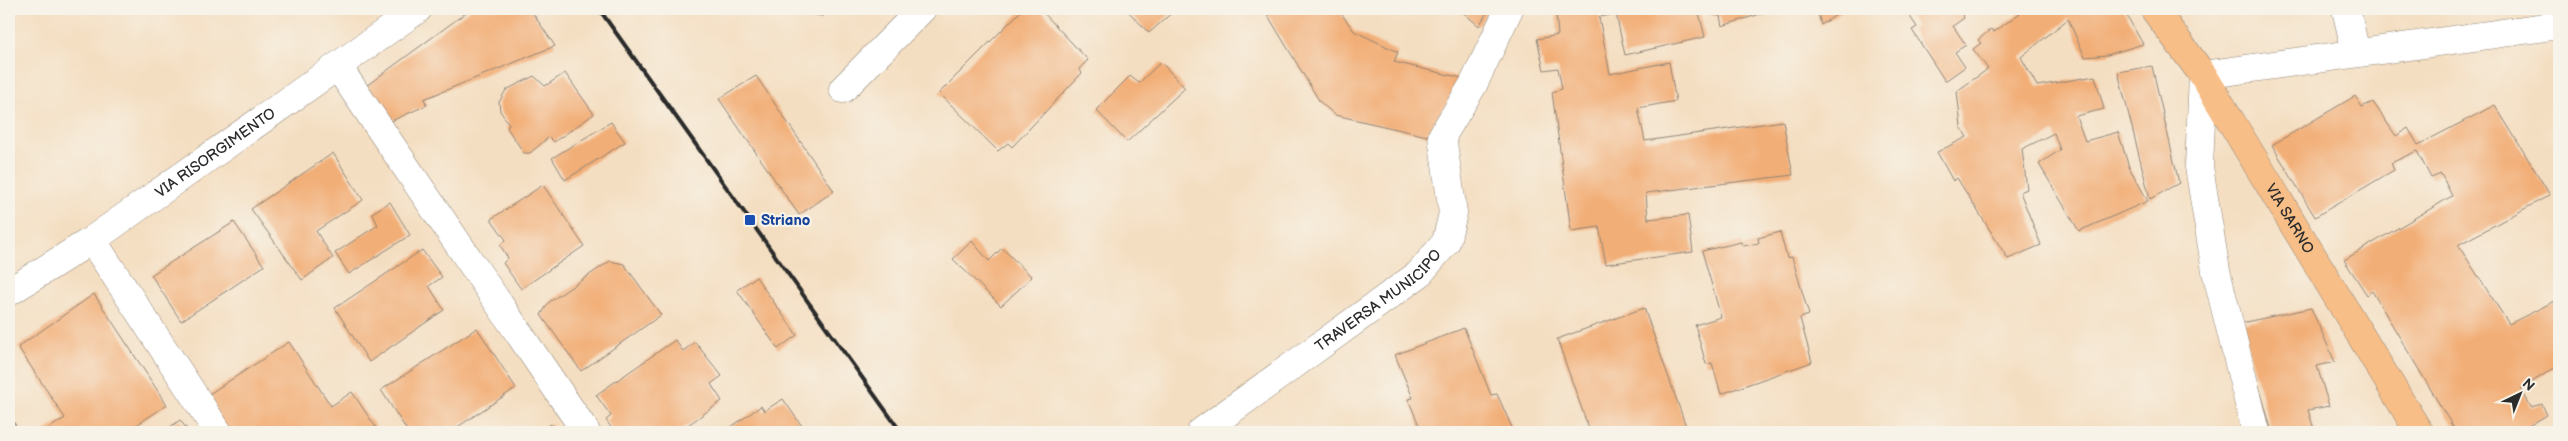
<svg xmlns="http://www.w3.org/2000/svg" width="2568" height="441" font-family="'Balsamiq Sans',sans-serif">
<style>
.building{fill:#f2ae77}
.lines{fill:none;stroke-linecap:round;stroke-linejoin:round}
.minor-casing{stroke:#908476;stroke-width:29}
.major-casing{stroke:#908476;stroke-width:29}
.minor{stroke:#fff;stroke-width:28}
.major{stroke:#f7be88;stroke-width:28}
.rail{stroke:#2b2b2b;stroke-width:4}
.transit-dot{fill:#1a4fb4;stroke:#f7f3e8;stroke-width:2}
.labels{text-anchor:middle;dominant-baseline:central;stroke-width:4.5;stroke-linejoin:round;paint-order:stroke}
.street-label{font-size:15px;fill:#2b2b2b;stroke:#f7f3e8}
.transit-label{font-size:15px;font-weight:bold;fill:#164399;stroke:#f7f3e8;text-anchor:start}
</style>
<rect width="100%" height="100%" fill="#f7f3e8"/>
<filter id="ink" filterUnits="userSpaceOnUse"><feTurbulence type="fractalNoise" baseFrequency=".02" numOctaves="2"/><feDisplacementMap in="SourceGraphic" scale="10" xChannelSelector="R" yChannelSelector="G"/><feConvolveMatrix kernelMatrix="1 2 1 2 8 2 1 2 1" color-interpolation-filters="sRGB"/></filter>
<filter id="wash" filterUnits="userSpaceOnUse"><feTurbulence type="fractalNoise" baseFrequency=".0096" numOctaves="4" result="noise"/><feDisplacementMap in="SourceGraphic" scale="20" xChannelSelector="R" yChannelSelector="G"/><feGaussianBlur stdDeviation="1.12" result="paint"/><feColorMatrix in="noise" values="0 0 0 0 0 0 0 0 0 0 0 0 0 0 0 0 0 1.4 0 .05"/><feComposite in="paint" operator="in"/></filter>
<g filter="url(#wash)">
<rect width="100%" height="100%" fill="#f4dec1"/>
<g id="blocks">
<g class="building">
<path d="M471,9H530L555,46L424,99L427,105L389,122L366,86Z"/>
<path d="M802,9H836L822,16L805,13Z"/>
<path d="M1023,9H1040L1088,60L1079,69L1082,73L1012,147L1008,143L998,151L939,93Z"/>
<path d="M1126,9H1176L1149,33Z"/>
<path d="M1264,9H1338L1354,31L1398,52L1394,62L1462,78L1427,136L1335,115L1320,102Z"/>
<path d="M1459,9H1489L1479,26Z"/>
<path d="M1584,9H1698L1705,37L1625,55L1616,14L1599,17L1610,74L1669,62L1676,101L1638,108L1645,141L1783,121L1793,175L1646,193L1648,219L1688,215L1693,252L1606,264L1599,227L1571,231L1552,92L1562,89L1558,68L1544,70L1537,39L1558,35L1556,14Z"/>
<path d="M1711,9H1776L1722,26L1720,16L1713,15Z"/>
<path d="M1817,9H1845L1821,25Z"/>
<path d="M1905,9H1959L1964,18L1953,26L1966,45L1955,52L1965,67L1945,81L1912,30L1917,27Z"/>
<path d="M2016,9H2123L2143,44L2107,55L2085,57L2068,19L2021,57L2037,86L2095,76L2104,109L2076,116L2085,141L2118,132L2129,167L2148,201L2079,231L2039,164L2060,150L2054,133L2022,149L2027,189L2020,192L2041,245L2008,259L1957,178L1953,181L1937,152L1967,137L1961,127L1957,91L1988,69L1973,49L1981,43L1978,40L1991,29L1994,32L2020,13Z"/>
<path d="M1161,62L1185,88L1127,142L1096,110L1130,76L1139,83Z"/>
<path d="M2152,66L2179,183L2150,199L2118,72Z"/>
<path d="M565,73L594,114L554,142L549,137L530,153H524L507,128L509,124L500,111L499,102L506,90L534,76L545,86Z"/>
<path d="M756,76L834,191L799,215L719,99Z"/>
<path d="M2355,96L2362,107L2373,102L2396,136L2408,128L2418,145L2495,105L2550,195L2458,245L2509,324L2559,299V365L2521,389L2531,407L2542,404L2547,415L2527,427L2531,432H2456L2372,291L2367,295L2344,260L2452,196L2441,174L2431,178L2417,151L2391,163L2394,170L2315,217L2272,145Z"/>
<path d="M611,122L625,142L565,180L552,158Z"/>
<path d="M333,153L363,200L316,231L333,258L302,280L251,209Z"/>
<path d="M543,185L584,246L521,289L503,263L508,258L500,245L506,240L491,219Z"/>
<path d="M390,202L410,235L349,274L335,253L378,225L372,213Z"/>
<path d="M234,222L264,266L181,321L151,275Z"/>
<path d="M1780,232L1787,258L1792,257L1809,315L1800,318L1812,362L1721,394L1712,363L1706,364L1695,325L1721,317L1702,251L1741,242L1743,246L1759,243L1758,238Z"/>
<path d="M972,241L989,261L1002,248L1032,277L1001,306L953,259Z"/>
<path d="M422,250L442,277L429,286L444,310L369,362L335,308Z"/>
<path d="M610,261L624,264L661,315L581,371L541,315L549,302Z"/>
<path d="M756,277L797,335L778,349L737,290Z"/>
<path d="M94,294L167,405L126,432H43L65,418L18,347Z"/>
<path d="M1644,308L1688,432H1590L1557,339Z"/>
<path d="M2311,308L2335,362L2317,366L2329,406L2308,410L2315,432H2272L2241,323Z"/>
<path d="M477,328L516,388L450,432H408L381,390Z"/>
<path d="M1464,328L1491,395L1497,394L1514,432H1422L1408,399L1413,398L1395,355Z"/>
<path d="M675,340L683,351L695,342L722,376L711,384L722,401L678,432H614L606,420L611,416L596,395Z"/>
<path d="M289,342L331,406L352,392L379,432H228L203,398Z"/>
<path d="M783,399L806,432H724L761,406L764,411Z"/>
<path d="M9,415L20,432H9Z"/>
<path d="M180,420L189,432H163Z"/>
<path d="M551,424L556,432H538Z"/>
</g>
</g>
</g>
<g filter="url(#ink)">
<use href="#blocks" fill-opacity="0" stroke="#908476" stroke-width="1"/>
<g class="lines">
<g class="minor-casing">
<g id="minor">
<path d="M2346,9L2356,53"/>
<path d="M338,67L586,432"/>
<path d="M843,89L922,9"/>
<path d="M92,240L218,432"/>
<path id="s1" d="M9,292L92,240L418,9"/>
<path id="s2" d="M1201,432L1419,274L1446,242L1453,213L1442,136L1473,85L1509,9"/>
<path d="M2256,432L2216,271L2199,167L2203,75L2559,25"/>
</g>
</g>
<g class="major-casing">
<g id="major">
<path id="s3" d="M2154,9L2203,75L2419,432"/>
</g>
</g>
<use href="#minor" class="minor"/>
<use href="#major" class="major"/>
<path class="rail" d="M599,9L901,432"/>
</g>
</g>
<rect class="transit-dot" x="744" y="214" width="12" height="12" rx="2.5"/>
<g class="labels">
<g class="street-label">
<text stroke="none"><textPath href="#s1" startOffset="249">VIA RISORGIMENTO</textPath></text>
<text stroke="none"><textPath href="#s3" startOffset="250">VIA SARNO</textPath></text>
<text stroke="none"><textPath href="#s2" startOffset="221">TRAVERSA MUNICIPO</textPath></text>
</g>
<g class="transit-label">
<text x="761" y="220">Striano</text>
</g>
</g>
<rect width="2568" height="441" fill="none" stroke="#f7f3e8" stroke-width="30"/>
<g transform="translate(2520 394) rotate(43)" stroke="#f7f3e8" stroke-width="4" paint-order="stroke">
<path d="M0-4L9 19L0 12L-9 19Z" fill="#2b2b2b"/>
<text y="-8" font-size="14" font-weight="bold" text-anchor="middle" fill="#2b2b2b">N</text>
</g>
</svg>
